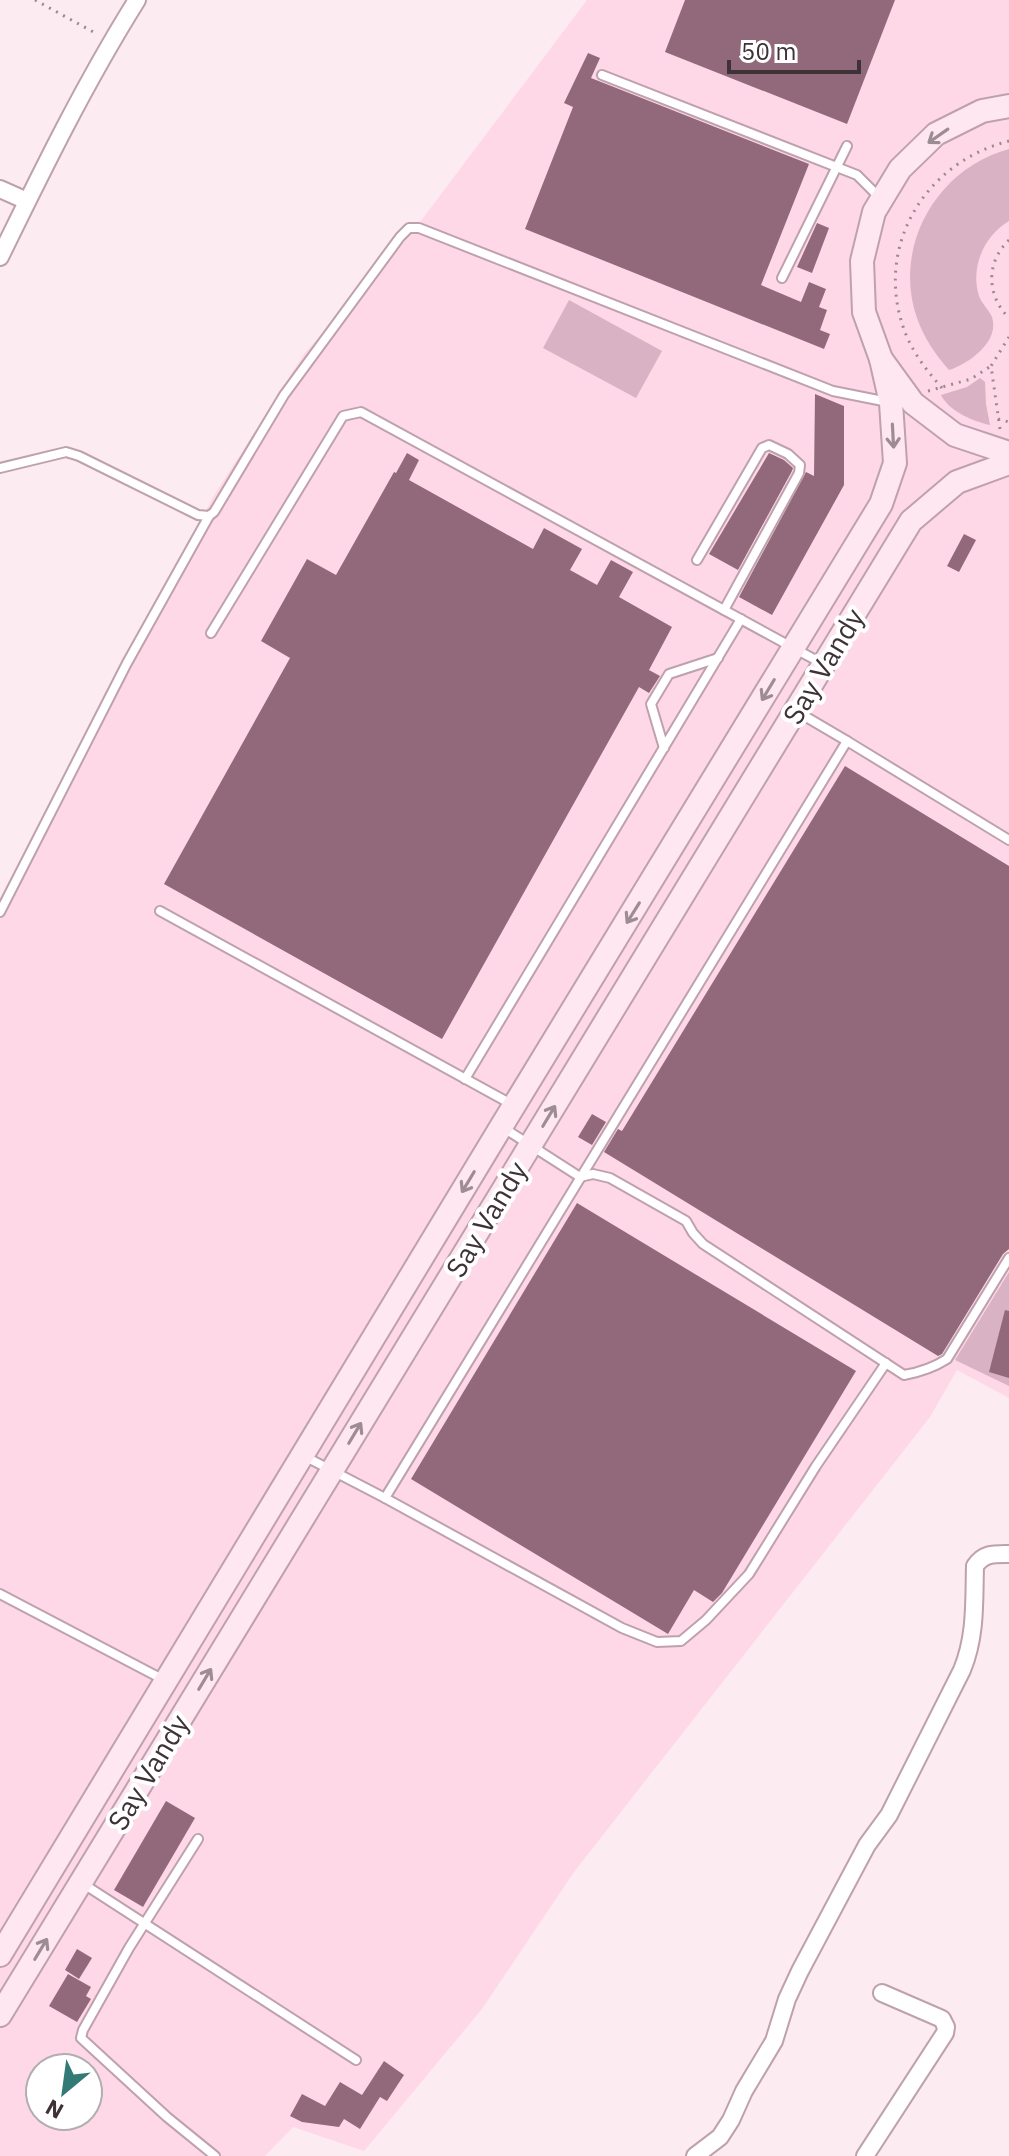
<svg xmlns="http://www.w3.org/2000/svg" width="1009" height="2156" font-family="'IBM Plex Sans',sans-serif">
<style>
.built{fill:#ffd8e8;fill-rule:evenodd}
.green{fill:#d9b3c3}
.building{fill:#92697b}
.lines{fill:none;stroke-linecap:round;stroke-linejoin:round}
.lane-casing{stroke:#bea1ad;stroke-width:12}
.street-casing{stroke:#bea1ad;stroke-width:20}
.secondary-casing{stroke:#bea1ad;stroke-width:26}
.path{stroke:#998a90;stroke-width:3;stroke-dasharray:2 6;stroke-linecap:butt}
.lane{stroke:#fff;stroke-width:8}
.street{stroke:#fff;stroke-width:16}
.secondary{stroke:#fee7f1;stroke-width:22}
.oneway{stroke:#9e8c94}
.labels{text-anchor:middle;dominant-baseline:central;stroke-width:8;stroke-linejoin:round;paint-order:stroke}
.street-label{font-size:28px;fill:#3e3237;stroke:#fff}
</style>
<rect width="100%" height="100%" fill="#fdebf2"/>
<path class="built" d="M587,0H1009V1398L957,1370L930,1417L574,1872L482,2009L364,2151L293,2127L265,2156H0V919L213,497L304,354L411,234ZM40,2068H88V2116H40Z"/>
<g class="green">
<path d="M1009,149V221C984,236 970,267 979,296C982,304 989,310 992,317C1000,342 968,364 949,370C935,354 924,338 917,318C892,247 937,168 1009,149Z"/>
<path d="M569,300L662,351L636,398L543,348Z"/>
<path d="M980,378L985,382L986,404L990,425C972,421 949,411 941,395L967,387Z"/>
<path d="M1009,1272V1386L955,1360Z"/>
</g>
<g class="building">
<path d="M685,0H895L847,124L665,52Z"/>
<path d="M588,53L600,58L591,78L809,164L761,285L801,302L809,282L826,289L819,307L827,310L820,330L830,334L824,349L525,229L573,107L564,103Z"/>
<path d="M817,223L829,228L812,273L797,267Z"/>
<path d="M815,394L844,406V485L772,615L739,597L806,472L814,476Z"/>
<path d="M407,453L419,460L409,480L533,549L544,528L582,549L570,570L597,585L611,560L633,572L619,597L672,627L649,670L660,676L649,693L639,687L442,1039L164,884L290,658L261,641L307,559L336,575L394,472L396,473Z"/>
<path d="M769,453L784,460L793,468L792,471L738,570L709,554Z"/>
<path d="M964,534L976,540L959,572L947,566Z"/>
<path d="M845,766L1009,866V1249L1003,1254L942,1354L938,1356L604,1152L618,1129L622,1131Z"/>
<path d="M592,1114L606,1122L592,1145L578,1137Z"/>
<path d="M577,1203L856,1371L722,1593L713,1602L694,1590L668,1634L411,1479Z"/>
<path d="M1005,1310L1009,1311V1378L989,1372Z"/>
<path d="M166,1801L195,1818L143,1907L114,1890Z"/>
<path d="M77,1949L92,1958L79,1979L65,1970Z"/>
<path d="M68,1974L91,1987L86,1996L91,1999L77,2022L49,2006Z"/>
<path d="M384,2061L404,2075L387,2101L380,2097L360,2129L344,2119L339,2127L302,2122L290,2116L302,2094L325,2106L340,2082L362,2095Z"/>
</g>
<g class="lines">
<g class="lane-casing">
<g id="lane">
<path d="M602,75L857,175L881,199"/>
<path d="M782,278L847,146"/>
<path d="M0,468L66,452L79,456L198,515L209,516L214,512L284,395L400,237L409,228H419L833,391L888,402"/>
<path d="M697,560L762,448L769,445L788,454L800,465L799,473L724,610"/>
<path d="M211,633L343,416L361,412L823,664"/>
<path d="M796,711L847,741"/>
<path d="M664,748L651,704L669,674L718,658"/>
<path d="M160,911L513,1105"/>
<path d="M0,912L127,663L209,516"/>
<path d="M465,1079L741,619"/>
<path d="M502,1127L580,1177L593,1174L610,1178L686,1221L693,1233L703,1244L904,1375C921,1372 933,1368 947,1359L1009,1258"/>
<path d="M304,1456L385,1498L622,1628L657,1642L681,1641L706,1620L749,1574L816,1466L886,1363"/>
<path d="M385,1498L847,741L1009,840"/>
<path d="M0,1594L166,1681"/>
<path d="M198,1839L129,1948L83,2030L81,2038L167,2117L215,2156"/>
<path d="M82,1883L356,2060"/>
</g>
</g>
<g class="street-casing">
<g id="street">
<path d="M0,189L27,201"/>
<path d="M0,257C43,169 85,83 137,0"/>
<path d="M695,2156L720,2137L731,2120L744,2091L774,2041L787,1999L800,1971L867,1845L889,1815L962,1670C976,1636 974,1603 975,1566C984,1553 994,1554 1009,1554"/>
<path d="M865,2156L945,2033L946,2027L942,2019L882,1993"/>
</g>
</g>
<g class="secondary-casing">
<g id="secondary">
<path d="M1009,106L982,111L936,134L900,169L874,212L862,261L864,312L881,359L913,403L955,435L1009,453"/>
<path d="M0,1955L501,1127L881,504L895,463L891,403L881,359"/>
<path d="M0,2015L911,521L957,482L1009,463"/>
</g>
</g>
<g class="path">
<path d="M35,0L97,34"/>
<path d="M1009,240C986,262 986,295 1009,318"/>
<path d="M942,388C928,372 916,357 907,337C871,252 922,163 1009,141"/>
<path d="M928,391L971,379L991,366"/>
<path d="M998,419L1009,422"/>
<path d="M1000,429L991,366L1009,337"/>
</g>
<use href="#lane" class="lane"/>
<use href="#street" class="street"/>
<use href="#secondary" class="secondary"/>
</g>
<defs><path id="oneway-shaft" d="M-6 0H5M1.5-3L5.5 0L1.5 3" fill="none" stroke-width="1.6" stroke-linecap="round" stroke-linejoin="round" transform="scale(2)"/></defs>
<g class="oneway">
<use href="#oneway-shaft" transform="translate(938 136) rotate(145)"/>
<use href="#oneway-shaft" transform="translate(893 436) rotate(87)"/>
<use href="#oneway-shaft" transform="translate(768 690) rotate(121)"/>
<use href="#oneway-shaft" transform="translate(633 913) rotate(122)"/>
<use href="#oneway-shaft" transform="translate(549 1116) rotate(-59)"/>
<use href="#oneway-shaft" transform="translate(468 1182) rotate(121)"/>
<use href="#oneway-shaft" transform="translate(355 1433) rotate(-59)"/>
<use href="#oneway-shaft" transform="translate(205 1679) rotate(-59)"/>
<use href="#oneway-shaft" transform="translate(41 1949) rotate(-59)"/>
</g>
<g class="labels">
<g class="street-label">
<text transform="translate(823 666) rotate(-59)">Say Vandy</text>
<text transform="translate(486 1219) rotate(-59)">Say Vandy</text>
<text transform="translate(148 1772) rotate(-59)">Say Vandy</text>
</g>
</g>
<g transform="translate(64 2092) rotate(209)"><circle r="38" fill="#ffffff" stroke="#b2adaf" stroke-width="2"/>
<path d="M0-6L14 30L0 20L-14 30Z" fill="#327a76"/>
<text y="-12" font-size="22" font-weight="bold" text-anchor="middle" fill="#3e3237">N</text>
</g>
<path d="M729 60v12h130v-12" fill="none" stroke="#3e3237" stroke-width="4"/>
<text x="741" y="60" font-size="24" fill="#3e3237" stroke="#ffffff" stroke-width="6" paint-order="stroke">50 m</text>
</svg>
